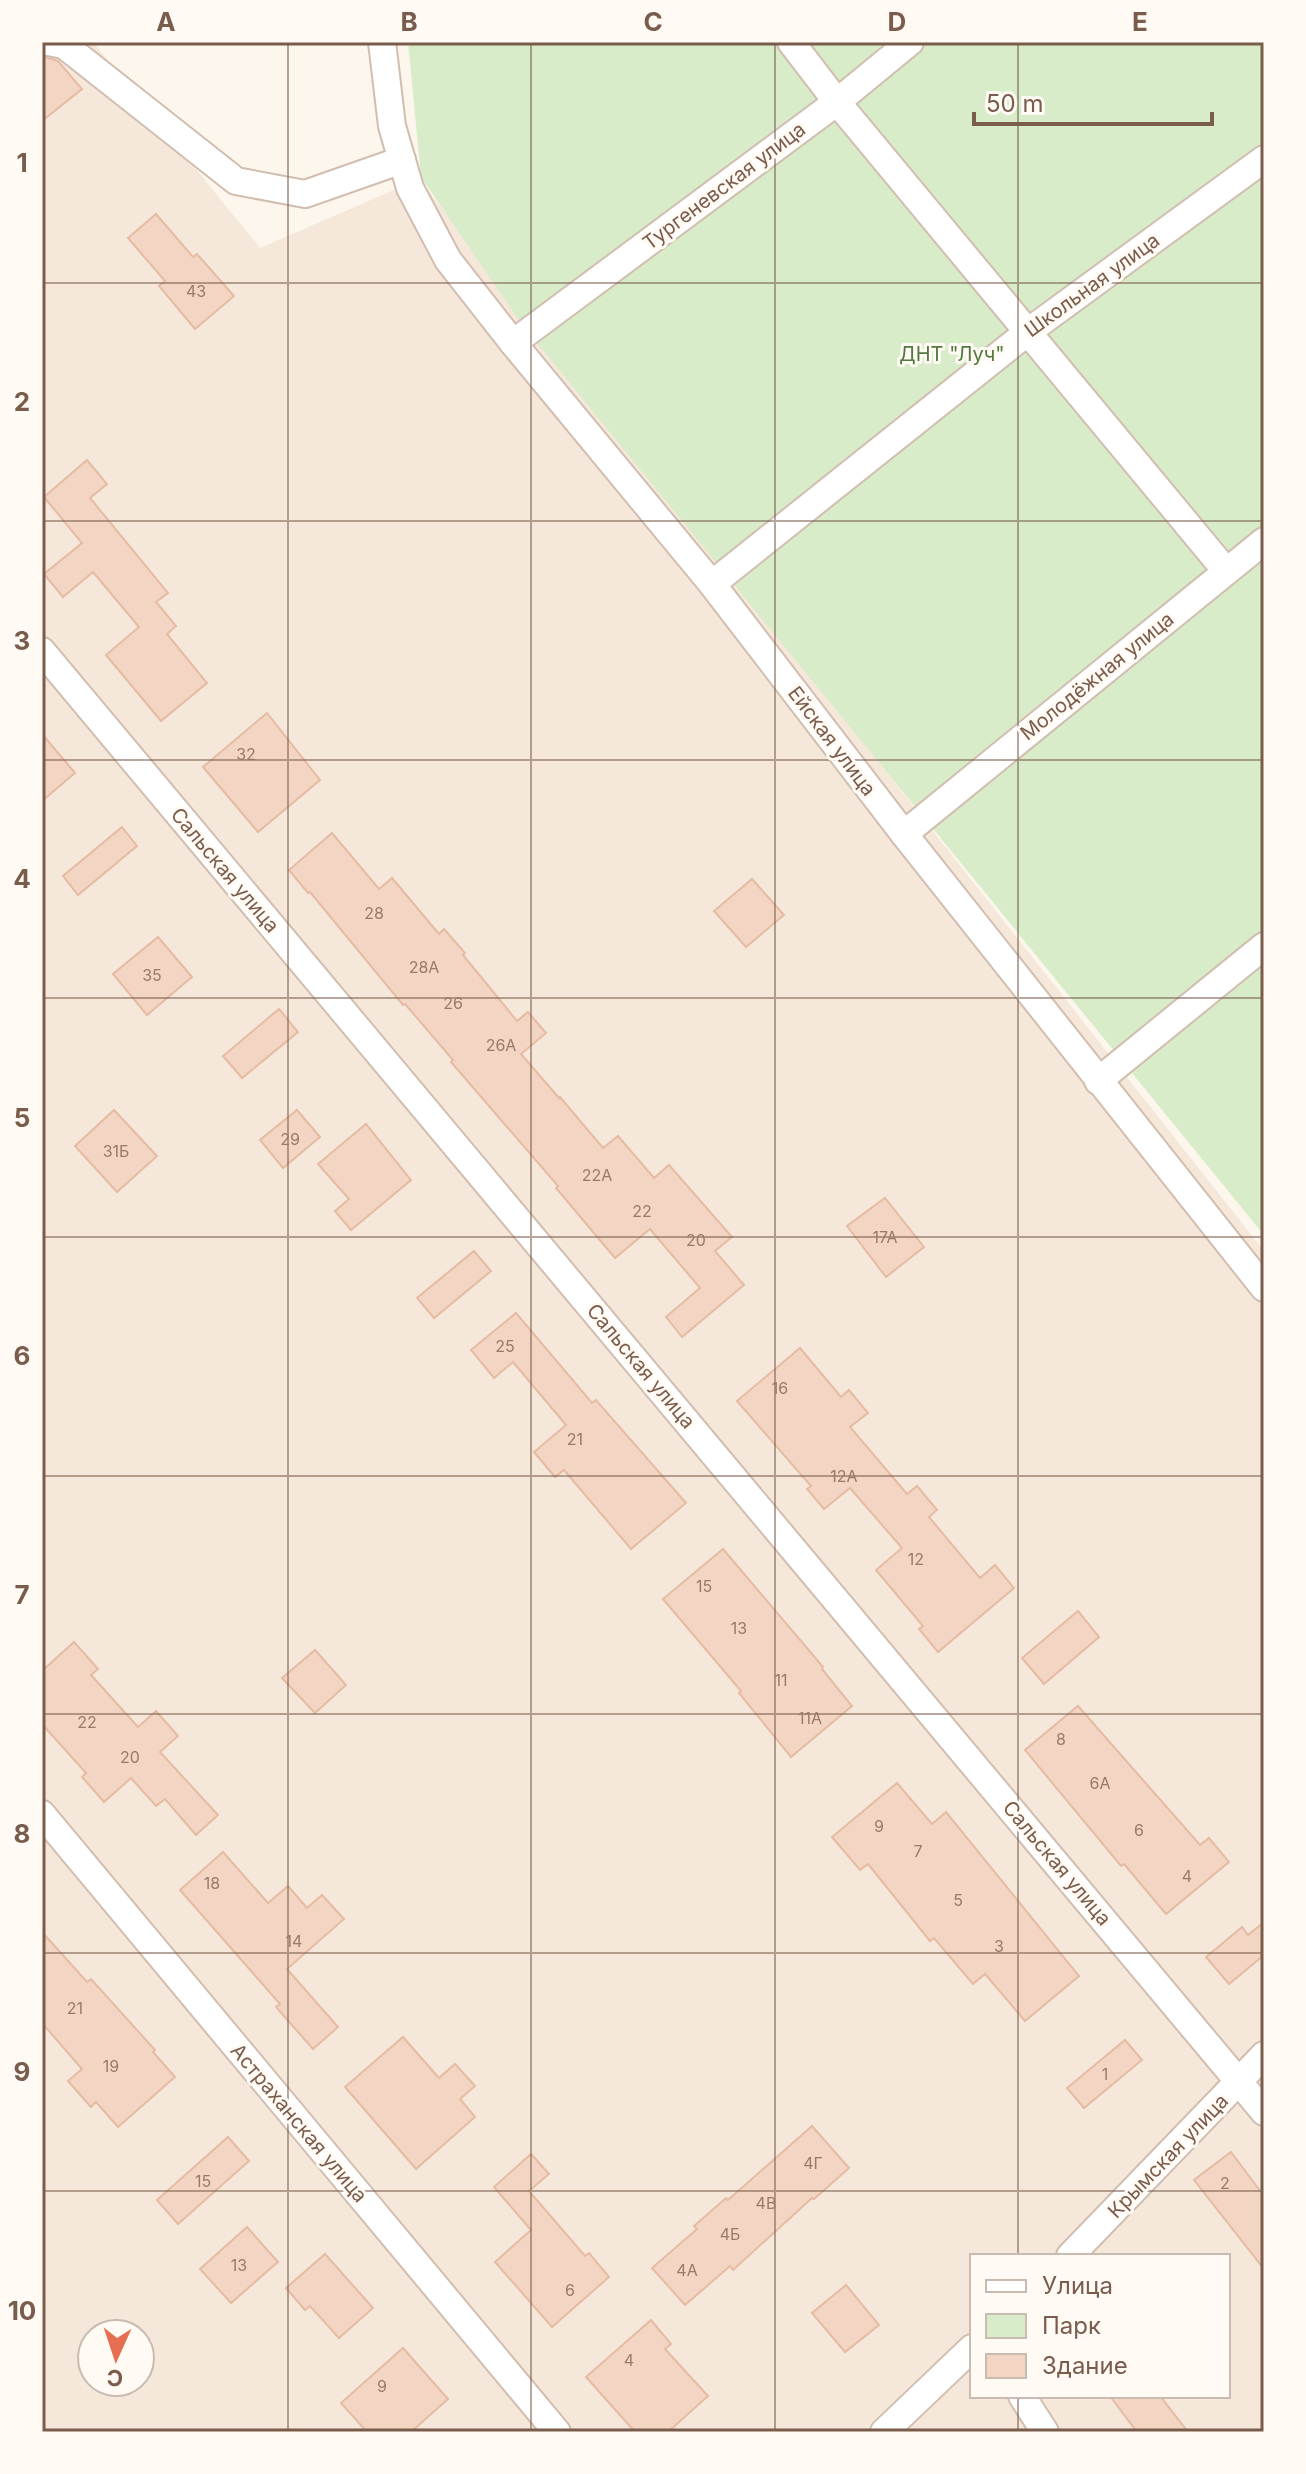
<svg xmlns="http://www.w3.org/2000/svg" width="1306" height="2474" font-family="Inter,sans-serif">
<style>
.residential{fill:#f5e8da;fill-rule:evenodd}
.green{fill:#d8ecc9}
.building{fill:#f3d5c3;stroke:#e6bba3;stroke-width:2}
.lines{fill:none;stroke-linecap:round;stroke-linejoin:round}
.minor-casing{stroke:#d1beb0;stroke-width:30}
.minor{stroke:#fff;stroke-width:26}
.grid{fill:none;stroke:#7a5c4d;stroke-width:2;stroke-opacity:0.55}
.labels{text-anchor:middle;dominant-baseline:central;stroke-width:6;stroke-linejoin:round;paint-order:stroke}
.number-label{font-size:16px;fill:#987a6a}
.street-label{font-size:20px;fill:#7a5c4d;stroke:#fffaf3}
.park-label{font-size:20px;fill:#537a41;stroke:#fffaf3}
.neatline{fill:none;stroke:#7a5c4d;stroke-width:3}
.grid-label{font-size:26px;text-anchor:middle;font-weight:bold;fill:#7a5c4d}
</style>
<rect width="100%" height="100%" fill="#fdf6ec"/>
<path class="residential" d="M42,42H93L260,248L419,179L1264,1251V2432H42ZM972,2256H1228V2396H972ZM92,2334H140V2382H92Z"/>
<path class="green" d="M408,42H1264V1235L520,322L421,177Z"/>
<g class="building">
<path d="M42,56L58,61L82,89L42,121Z"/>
<path d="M156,214L193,257L197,254L234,296L195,329L159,286L165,281L128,238Z"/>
<path d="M87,460L107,484L90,498L168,593L156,602L176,626L167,634L207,683L161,721L106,655L139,627L93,572L63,597L44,574L82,543L44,497Z"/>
<path d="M267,713L320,780L258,832L203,767Z"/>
<path d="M42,734L75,773L42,801Z"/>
<path d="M122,827L137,846L78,895L63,876Z"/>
<path d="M332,833L379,889L392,878L439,934L444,929L465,953L463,955L517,1021L528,1012L546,1033L521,1054L559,1098L560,1097L603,1148L618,1136L654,1178L669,1165L732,1237L715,1251L744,1285L682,1337L666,1317L700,1288L650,1229L615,1258L556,1188L558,1186L451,1062L453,1060L405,1004L403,1005L310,892L308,893L289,870Z"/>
<path d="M752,879L784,915L746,947L714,911Z"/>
<path d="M158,937L192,977L147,1015L113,974Z"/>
<path d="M279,1009L298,1032L242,1078L223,1056Z"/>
<path d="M114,1110L157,1156L117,1192L75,1146Z"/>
<path d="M297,1110L320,1137L283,1168L260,1140Z"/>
<path d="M366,1124L411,1180L351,1230L335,1211L349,1199L318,1164Z"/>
<path d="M885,1198L924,1247L886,1277L847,1226Z"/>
<path d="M474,1251L491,1271L434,1318L417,1298Z"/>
<path d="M516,1313L592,1403L596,1400L686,1503L631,1549L564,1470L555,1477L534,1452L566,1425L513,1362L494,1378L471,1350Z"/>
<path d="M800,1348L841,1397L849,1390L868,1413L850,1427L907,1494L917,1486L937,1510L929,1517L980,1578L995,1565L1014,1588L938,1652L919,1629L923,1626L876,1570L902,1548L850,1488L824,1509L807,1489L811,1486L737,1401Z"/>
<path d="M723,1549L823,1667L822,1669L852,1706L791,1757L739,1693L741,1691L663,1599Z"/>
<path d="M1078,1611L1099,1637L1044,1684L1022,1658Z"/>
<path d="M74,1642L98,1669L91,1675L138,1727L156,1711L178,1736L160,1752L218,1815L196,1835L165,1799L156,1806L131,1778L104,1802L82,1777L86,1773L42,1724V1671Z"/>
<path d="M315,1650L346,1685L315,1713L282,1678Z"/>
<path d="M1078,1706L1200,1845L1209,1838L1229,1862L1166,1914L1124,1864L1121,1866L1025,1750Z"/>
<path d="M897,1783L932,1824L946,1812L1079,1976L1025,2021L985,1974L973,1984L934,1938L930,1941L868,1864L860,1870L832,1837Z"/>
<path d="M223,1852L268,1903L288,1886L307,1908L322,1895L344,1919L287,1969L338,2027L313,2049L276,2007L280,2004L180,1890Z"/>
<path d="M1264,1922V1955L1229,1984L1206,1957L1242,1927L1248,1935Z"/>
<path d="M42,1932L87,1982L91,1979L155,2050L153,2052L175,2077L118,2127L96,2102L91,2107L68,2081L82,2069L42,2023Z"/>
<path d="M403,2037L439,2078L455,2064L475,2086L460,2099L475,2117L416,2169L345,2087Z"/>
<path d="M1125,2040L1142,2060L1084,2108L1067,2088Z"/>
<path d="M812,2126L849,2168L814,2199L812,2198L733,2270L730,2266L685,2305L652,2268L697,2229L694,2226L726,2198L728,2200Z"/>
<path d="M228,2137L249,2161L178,2224L157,2200Z"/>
<path d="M1231,2152L1264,2196V2269L1194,2180Z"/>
<path d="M531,2154L549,2174L529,2191L585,2256L589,2253L609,2277L552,2327L495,2262L531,2230L494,2187Z"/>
<path d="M247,2227L278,2262L231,2303L200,2269Z"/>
<path d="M325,2254L373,2308L339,2338L310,2306L305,2310L286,2288Z"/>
<path d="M846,2285L879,2325L845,2352L812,2313Z"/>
<path d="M651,2320L671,2344L665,2349L708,2396L668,2432H635L586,2377Z"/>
<path d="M403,2348L448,2399L411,2432H367L341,2403Z"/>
<path d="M1110,2396H1160L1188,2432H1137Z"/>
</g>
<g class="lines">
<g class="minor-casing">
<g id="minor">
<path d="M48,42L64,45L236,181L305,194L402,160"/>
<path d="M382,42L392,126L410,188L448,260L513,343L712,584L904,834L1264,1288"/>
<path d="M791,42L837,102L1226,571"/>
<path d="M513,343L837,102L910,42"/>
<path d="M712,584L1029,331L1264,159"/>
<path d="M42,651L1264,2112"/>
<path d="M904,834L1264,541"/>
<path d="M1098,1081L1264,946"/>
<path d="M42,1814L557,2432"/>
<path d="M1070,2256L1264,2055"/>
<path d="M1022,2396L1045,2432"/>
<path d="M884,2432L972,2348"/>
</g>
</g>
<use href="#minor" class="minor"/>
</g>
<path class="grid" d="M288,42V2432M531,42V2432M775,42V2432M1018,42V2256M42,283H1264M42,521H1264M42,760H1264M42,998H1264M42,1237H1264M42,1476H1264M42,1714H1264M42,1953H1264M42,2191H1264M1018,2396V2432"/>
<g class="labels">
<g class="number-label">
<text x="196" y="291">43</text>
<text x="246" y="754">32</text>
<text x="374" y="913">28</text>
<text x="424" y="967">28А</text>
<text x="152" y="975">35</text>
<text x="453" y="1003">26</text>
<text x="501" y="1045">26А</text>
<text x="290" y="1139">29</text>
<text x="116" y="1151">31Б</text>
<text x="597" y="1175">22А</text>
<text x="642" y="1211">22</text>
<text x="885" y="1237">17А</text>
<text x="696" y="1240">20</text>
<text x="505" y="1346">25</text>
<text x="780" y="1388">16</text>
<text x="575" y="1439">21</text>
<text x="844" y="1476">12А</text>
<text x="916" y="1559">12</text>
<text x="704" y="1586">15</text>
<text x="739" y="1628">13</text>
<text x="781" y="1680">11</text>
<text x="810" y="1718">11А</text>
<text x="87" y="1722">22</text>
<text x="1061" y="1739">8</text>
<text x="130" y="1757">20</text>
<text x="1100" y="1783">6А</text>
<text x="879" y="1826">9</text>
<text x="1139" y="1830">6</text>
<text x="918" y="1851">7</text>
<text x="1187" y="1876">4</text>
<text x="212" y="1883">18</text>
<text x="958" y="1900">5</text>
<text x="294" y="1941">14</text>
<text x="999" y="1946">3</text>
<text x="75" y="2008">21</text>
<text x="111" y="2066">19</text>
<text x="1105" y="2074">1</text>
<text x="813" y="2163">4Г</text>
<text x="203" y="2181">15</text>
<text x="1225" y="2183">2</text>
<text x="766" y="2203">4В</text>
<text x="730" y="2234">4Б</text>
<text x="239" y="2265">13</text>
<text x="687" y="2270">4А</text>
<text x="570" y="2290">6</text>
<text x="629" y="2360">4</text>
<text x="382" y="2386">9</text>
</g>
<g class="street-label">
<text transform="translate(724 186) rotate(-37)">Тургеневская улица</text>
<text transform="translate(1092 285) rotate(-36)">Школьная улица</text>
<text transform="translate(1097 676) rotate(-39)">Молодёжная улица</text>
<text transform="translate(832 741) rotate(53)">Ейская улица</text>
<text transform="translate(225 870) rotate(50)">Сальская улица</text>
<text transform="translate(641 1366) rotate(50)">Сальская улица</text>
<text transform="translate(1057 1863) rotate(50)">Сальская улица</text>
<text transform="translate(299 2123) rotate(50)">Астраханская улица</text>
<text transform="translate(1168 2156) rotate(-46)">Крымская улица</text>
</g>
<g class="park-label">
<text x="952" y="354">ДНТ "Луч"</text>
</g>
</g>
<rect width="1306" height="2474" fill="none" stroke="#fffaf3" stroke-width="88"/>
<rect x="970" y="2254" width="260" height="144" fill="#fffaf3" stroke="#cabbb1" stroke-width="2"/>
<rect x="986" y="2280" width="40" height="12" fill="#ffffff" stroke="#cabbb1" stroke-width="2"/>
<text x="1042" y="2294" font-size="24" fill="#7a5c4d">Улица</text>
<rect x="986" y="2314" width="40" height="24" fill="#d8ecc9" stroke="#cabbb1" stroke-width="2"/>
<text x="1042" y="2334" font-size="24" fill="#7a5c4d">Парк</text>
<rect x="986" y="2354" width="40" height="24" fill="#f3d5c3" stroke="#cabbb1" stroke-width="2"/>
<text x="1042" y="2374" font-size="24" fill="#7a5c4d">Здание</text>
<g transform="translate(116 2358) rotate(183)"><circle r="38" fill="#fffaf3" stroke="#cabbb1" stroke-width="2"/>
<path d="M0-6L14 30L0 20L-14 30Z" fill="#e76f51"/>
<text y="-12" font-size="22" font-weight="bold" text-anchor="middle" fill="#7a5c4d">С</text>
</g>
<path d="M974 112v12h238v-12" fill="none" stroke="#7a5c4d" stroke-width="4"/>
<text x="986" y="112" font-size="24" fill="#7a5c4d" stroke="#fffaf3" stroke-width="6" paint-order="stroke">50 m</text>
<rect x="44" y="44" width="1218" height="2386" class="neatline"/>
<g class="grid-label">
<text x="166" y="31">A</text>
<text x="409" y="31">B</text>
<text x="653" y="31">C</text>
<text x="897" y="31">D</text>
<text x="1140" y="31">E</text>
<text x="22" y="172">1</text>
<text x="22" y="411">2</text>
<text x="22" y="650">3</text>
<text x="22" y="888">4</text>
<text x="22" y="1127">5</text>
<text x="22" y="1365">6</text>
<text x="22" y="1604">7</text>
<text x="22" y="1843">8</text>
<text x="22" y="2081">9</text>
<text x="22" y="2320">10</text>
</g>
</svg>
